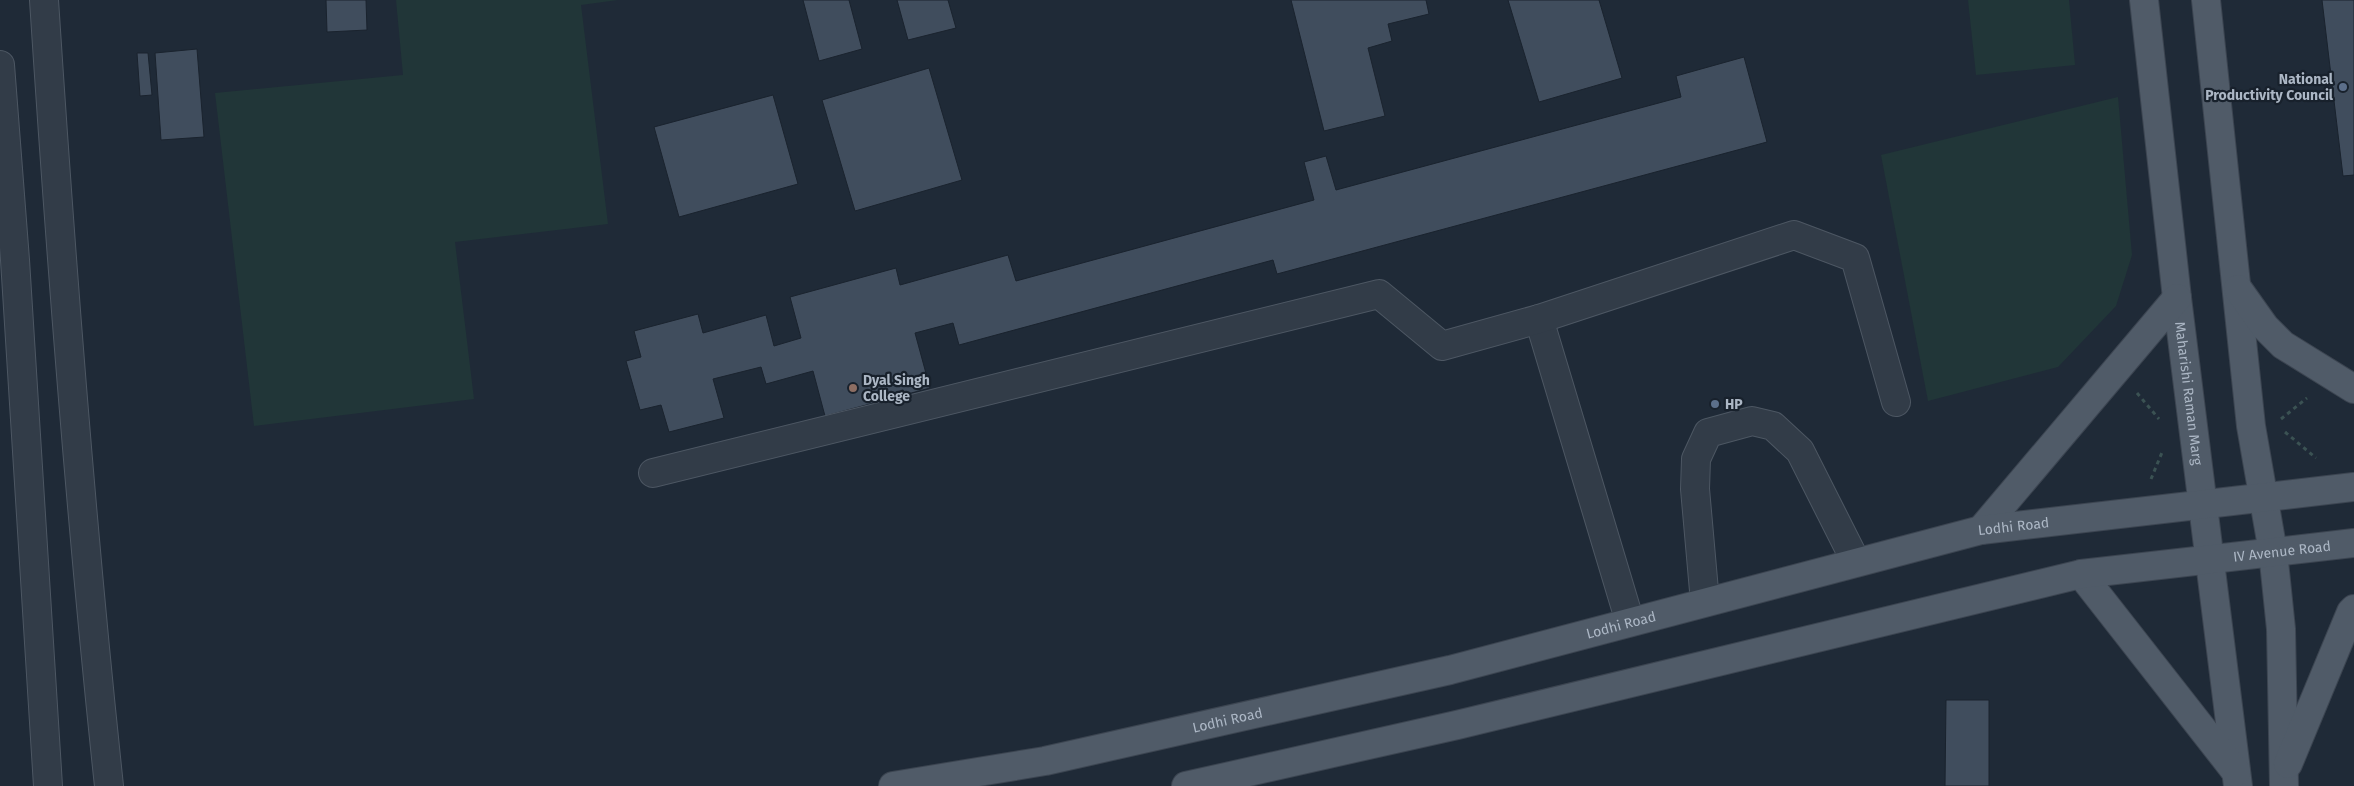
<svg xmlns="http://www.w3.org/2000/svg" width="2354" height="786" font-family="'Fira Sans',sans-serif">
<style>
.green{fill:#213638}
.building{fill:#404d5d;stroke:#1a232e}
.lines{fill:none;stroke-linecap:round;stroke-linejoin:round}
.minor-casing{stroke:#4d5763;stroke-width:30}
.major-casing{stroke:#3c4551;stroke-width:30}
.path{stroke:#3b5253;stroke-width:3;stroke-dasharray:4 4;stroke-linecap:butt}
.minor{stroke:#323c48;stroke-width:28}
.major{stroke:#505b68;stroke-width:28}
.service-dot{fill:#5c6f8a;stroke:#18212c;stroke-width:2}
.education-dot{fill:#8d6e63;stroke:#18212c;stroke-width:2}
.labels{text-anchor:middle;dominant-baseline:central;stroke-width:4.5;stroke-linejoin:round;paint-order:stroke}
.poi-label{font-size:14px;font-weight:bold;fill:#acb7c5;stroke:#18212c;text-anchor:start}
.street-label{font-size:14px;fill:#acb7c5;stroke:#18212c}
</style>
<rect width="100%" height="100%" fill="#1f2a37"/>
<g class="green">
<path d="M396,0H618L581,5L608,224L455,242L474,399L254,426L215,93L403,75Z"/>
<path d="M1968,0H2069L2075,65L1976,75Z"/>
<path d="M2118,97L2132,255L2116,306L2058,367L1928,401L1881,155Z"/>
</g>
<g class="building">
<path d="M326,0H366L367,30L327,32Z"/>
<path d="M803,0H849L862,49L819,61Z"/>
<path d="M897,0H948L956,28L908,40Z"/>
<path d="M1291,0H1426L1429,14L1388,24L1392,41L1368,48L1385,116L1324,131Z"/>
<path d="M1508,0H1599L1622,78L1539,102Z"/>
<path d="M2322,0H2354V175L2343,176Z"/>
<path d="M197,49L204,137L161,140L155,53Z"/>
<path d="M137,53H148L152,95L140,96Z"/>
<path d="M1744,57L1767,142L1277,274L1273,260L959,345L953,323L915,333L930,388L825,416L813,371L766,384L761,367L713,379L724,418L669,432L661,405L640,410L626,361L641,357L634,331L698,314L703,333L766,315L774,346L801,338L790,297L896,268L900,285L1008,255L1016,281L1314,200L1304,162L1326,156L1336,190L1681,97L1676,76Z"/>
<path d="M929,68L962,180L855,211L822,100Z"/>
<path d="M773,95L798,184L679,217L654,127Z"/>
<path d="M1946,700H1989V786H1945Z"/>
</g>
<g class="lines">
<g class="minor-casing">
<g id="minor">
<path d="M44,0C61,262 81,524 109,786"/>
<path d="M0,65L15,260L48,786"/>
<path d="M1539,319L1630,622"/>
<path d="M653,473L1379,294L1442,346L1539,319L1794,235L1855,258L1896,402"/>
<path d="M1705,602L1695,489L1696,459L1708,433L1752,421L1773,426L1800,451L1856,562"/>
</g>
</g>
<g class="major-casing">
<g id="major">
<path id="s1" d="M2144,0L2177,298L2238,786"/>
<path d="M2206,0L2251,426L2273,552L2281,629L2284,786"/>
<path d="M2238,289L2265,327L2283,345L2354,389"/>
<path d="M1981,530L2177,298"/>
<path d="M2081,574L2236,772"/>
<path d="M2288,764L2351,612L2354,609"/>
<path id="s2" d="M893,786L1045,761L1450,670L1981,530L2354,487"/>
<path id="s3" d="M1186,786L1457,725L2081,574L2354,543"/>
</g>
</g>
<g class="path">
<path d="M2137,393L2159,419"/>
<path d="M2281,419L2307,398"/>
<path d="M2285,432L2316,458"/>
<path d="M2151,479L2163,450"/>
</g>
<use href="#minor" class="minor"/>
<use href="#major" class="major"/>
</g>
<g class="service-dot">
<circle cx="2343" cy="87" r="5"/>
<circle cx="1715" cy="404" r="5"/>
</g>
<circle class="education-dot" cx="853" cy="388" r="5"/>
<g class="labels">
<g class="poi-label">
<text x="2333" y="79" text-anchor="end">National<tspan x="2333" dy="16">Productivity Council</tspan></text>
<text x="863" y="380">Dyal Singh<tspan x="863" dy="16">College</tspan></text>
<text x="1725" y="404">HP</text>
</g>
<g class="street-label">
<text stroke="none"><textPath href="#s1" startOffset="396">Maharishi Raman Marg</textPath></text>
<text stroke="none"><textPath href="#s2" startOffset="1151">Lodhi Road</textPath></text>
<text stroke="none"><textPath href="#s3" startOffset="1122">IV Avenue Road</textPath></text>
<text stroke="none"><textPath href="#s2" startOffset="746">Lodhi Road</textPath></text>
<text stroke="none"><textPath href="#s2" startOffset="341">Lodhi Road</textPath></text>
</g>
</g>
</svg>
